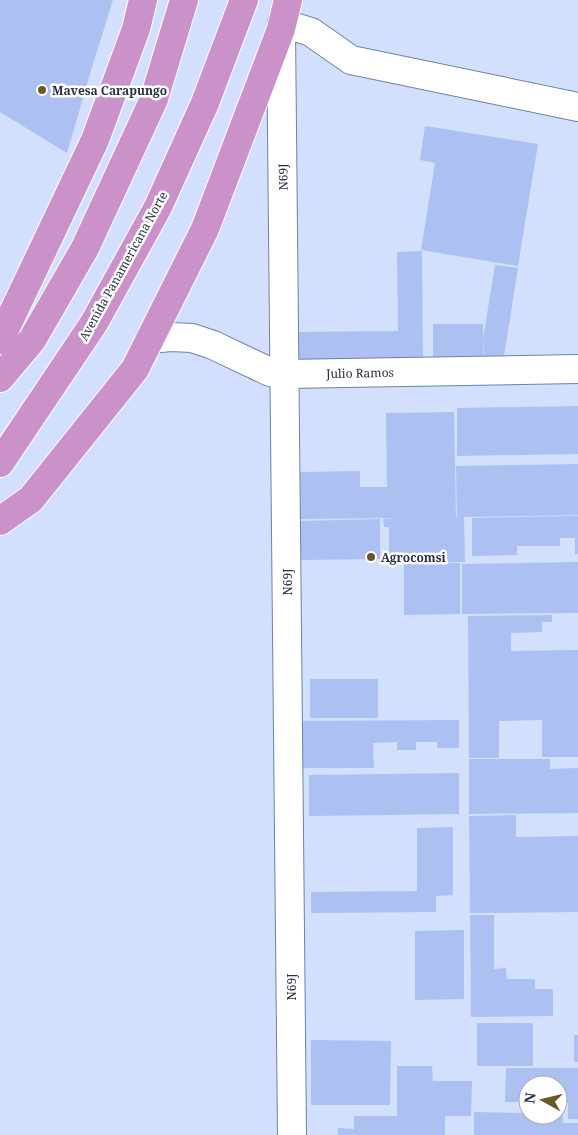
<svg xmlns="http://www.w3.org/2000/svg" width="578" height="1135" font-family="'Noto Serif',serif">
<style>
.building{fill:#acc0f1}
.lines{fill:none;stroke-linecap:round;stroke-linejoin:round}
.minor-casing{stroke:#6e81ae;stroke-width:30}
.highway-casing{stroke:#fff;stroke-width:30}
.minor{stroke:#fff;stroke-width:28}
.highway{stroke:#ca92c9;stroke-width:28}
.poi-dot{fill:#6b5726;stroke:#fff;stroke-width:2}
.labels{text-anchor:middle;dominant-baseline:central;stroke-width:5;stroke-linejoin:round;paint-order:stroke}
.poi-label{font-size:12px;font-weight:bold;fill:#293044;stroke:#fff;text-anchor:start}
.street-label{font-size:12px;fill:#293044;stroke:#fff}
</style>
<rect width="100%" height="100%" fill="#d2dffd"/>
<g class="building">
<path d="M0,0H113L92,67L67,153L0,112Z"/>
<path d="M425,126L538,144L518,266L421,250L435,163L420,160Z"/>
<path d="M422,251L423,360L299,362L298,332L398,331L397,252Z"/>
<path d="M495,265L518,268L503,362L484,359L483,339Z"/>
<rect x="433" y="324" width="50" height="41"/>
<path d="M578,406V454L457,456V408Z"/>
<path d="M454,412L456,517H457L456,466L578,464V515L464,517L465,562L389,563V527H384L383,519L396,518L301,519L300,472L360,471V487H387L386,413Z"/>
<path d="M578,516V554H575V538H560V546H517V555L472,556V518Z"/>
<path d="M380,519V559L301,560L300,521Z"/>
<path d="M578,562V613L462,614V564Z"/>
<path d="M460,563V614L404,615V564Z"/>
<path d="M552,615V622H542V632L511,633V651L578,650V757H542V720L499,721V758H469L468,616Z"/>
<rect x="310" y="679" width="68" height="39"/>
<path d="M459,720V748H437V742H416V750H397V742L373,743L374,768H302V721Z"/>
<path d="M469,759H550V769L578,768V813L469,814Z"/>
<path d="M459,773V814L309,816V775Z"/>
<path d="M516,815V837L578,836V912L470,913L469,816Z"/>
<path d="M453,827V895L436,896V912L311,913V892L417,891V828Z"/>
<path d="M470,915H494V969L506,968L507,979H535V989H553V1016L471,1017Z"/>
<path d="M464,930V999L415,1000V931Z"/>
<rect x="477" y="1023" width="56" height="43"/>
<rect x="574" y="1035" width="4" height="27"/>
<path d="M311,1040L391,1041L390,1105H311Z"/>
<path d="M397,1066H432L433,1081H472L471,1116H445V1135H338V1128L354,1129V1116H397Z"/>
<path d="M506,1068H578V1119H568V1103L558,1102V1085H528V1102H505Z"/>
<path d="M474,1112L528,1113V1115H558V1113H563V1123H578V1135H474Z"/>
</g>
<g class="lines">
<g class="minor-casing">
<g id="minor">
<path d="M282,23L311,32L351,60L578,107"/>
<path d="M281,29L292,1135"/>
<path d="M150,339L171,337L192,338L213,345L270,372L285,374L578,369"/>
</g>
</g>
<g class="highway-casing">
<g id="highway">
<path d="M0,340L95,140L136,29L143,0"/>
<path d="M0,378L32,340L85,248L154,99L184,0"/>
<path d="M0,463L94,323L158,207L205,103L244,0"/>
<path d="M0,521L31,499L135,369L205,229L281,29L288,0"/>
</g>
</g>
<use href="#minor" class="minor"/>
<use href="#highway" class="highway"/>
</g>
<g class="poi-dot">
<circle cx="42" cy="90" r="5"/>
<circle cx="371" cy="557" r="5"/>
</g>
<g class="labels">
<g class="poi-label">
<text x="52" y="90">Mavesa Carapungo</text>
<text x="381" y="557">Agrocomsi</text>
</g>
<g class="street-label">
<text transform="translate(283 177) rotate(-91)">N69J</text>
<text transform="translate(123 266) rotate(-61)">Avenida Panamericana Norte</text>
<text transform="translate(360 373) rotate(-1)">Julio Ramos</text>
<text transform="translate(287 582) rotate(-90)">N69J</text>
<text transform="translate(291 987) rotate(-90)">N69J</text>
</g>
</g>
<g transform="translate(543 1100) rotate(278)"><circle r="24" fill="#ffffff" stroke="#a9acb4"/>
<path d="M0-4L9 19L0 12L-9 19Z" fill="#6b5726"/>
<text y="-8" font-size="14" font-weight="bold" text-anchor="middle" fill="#293044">N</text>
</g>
</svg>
